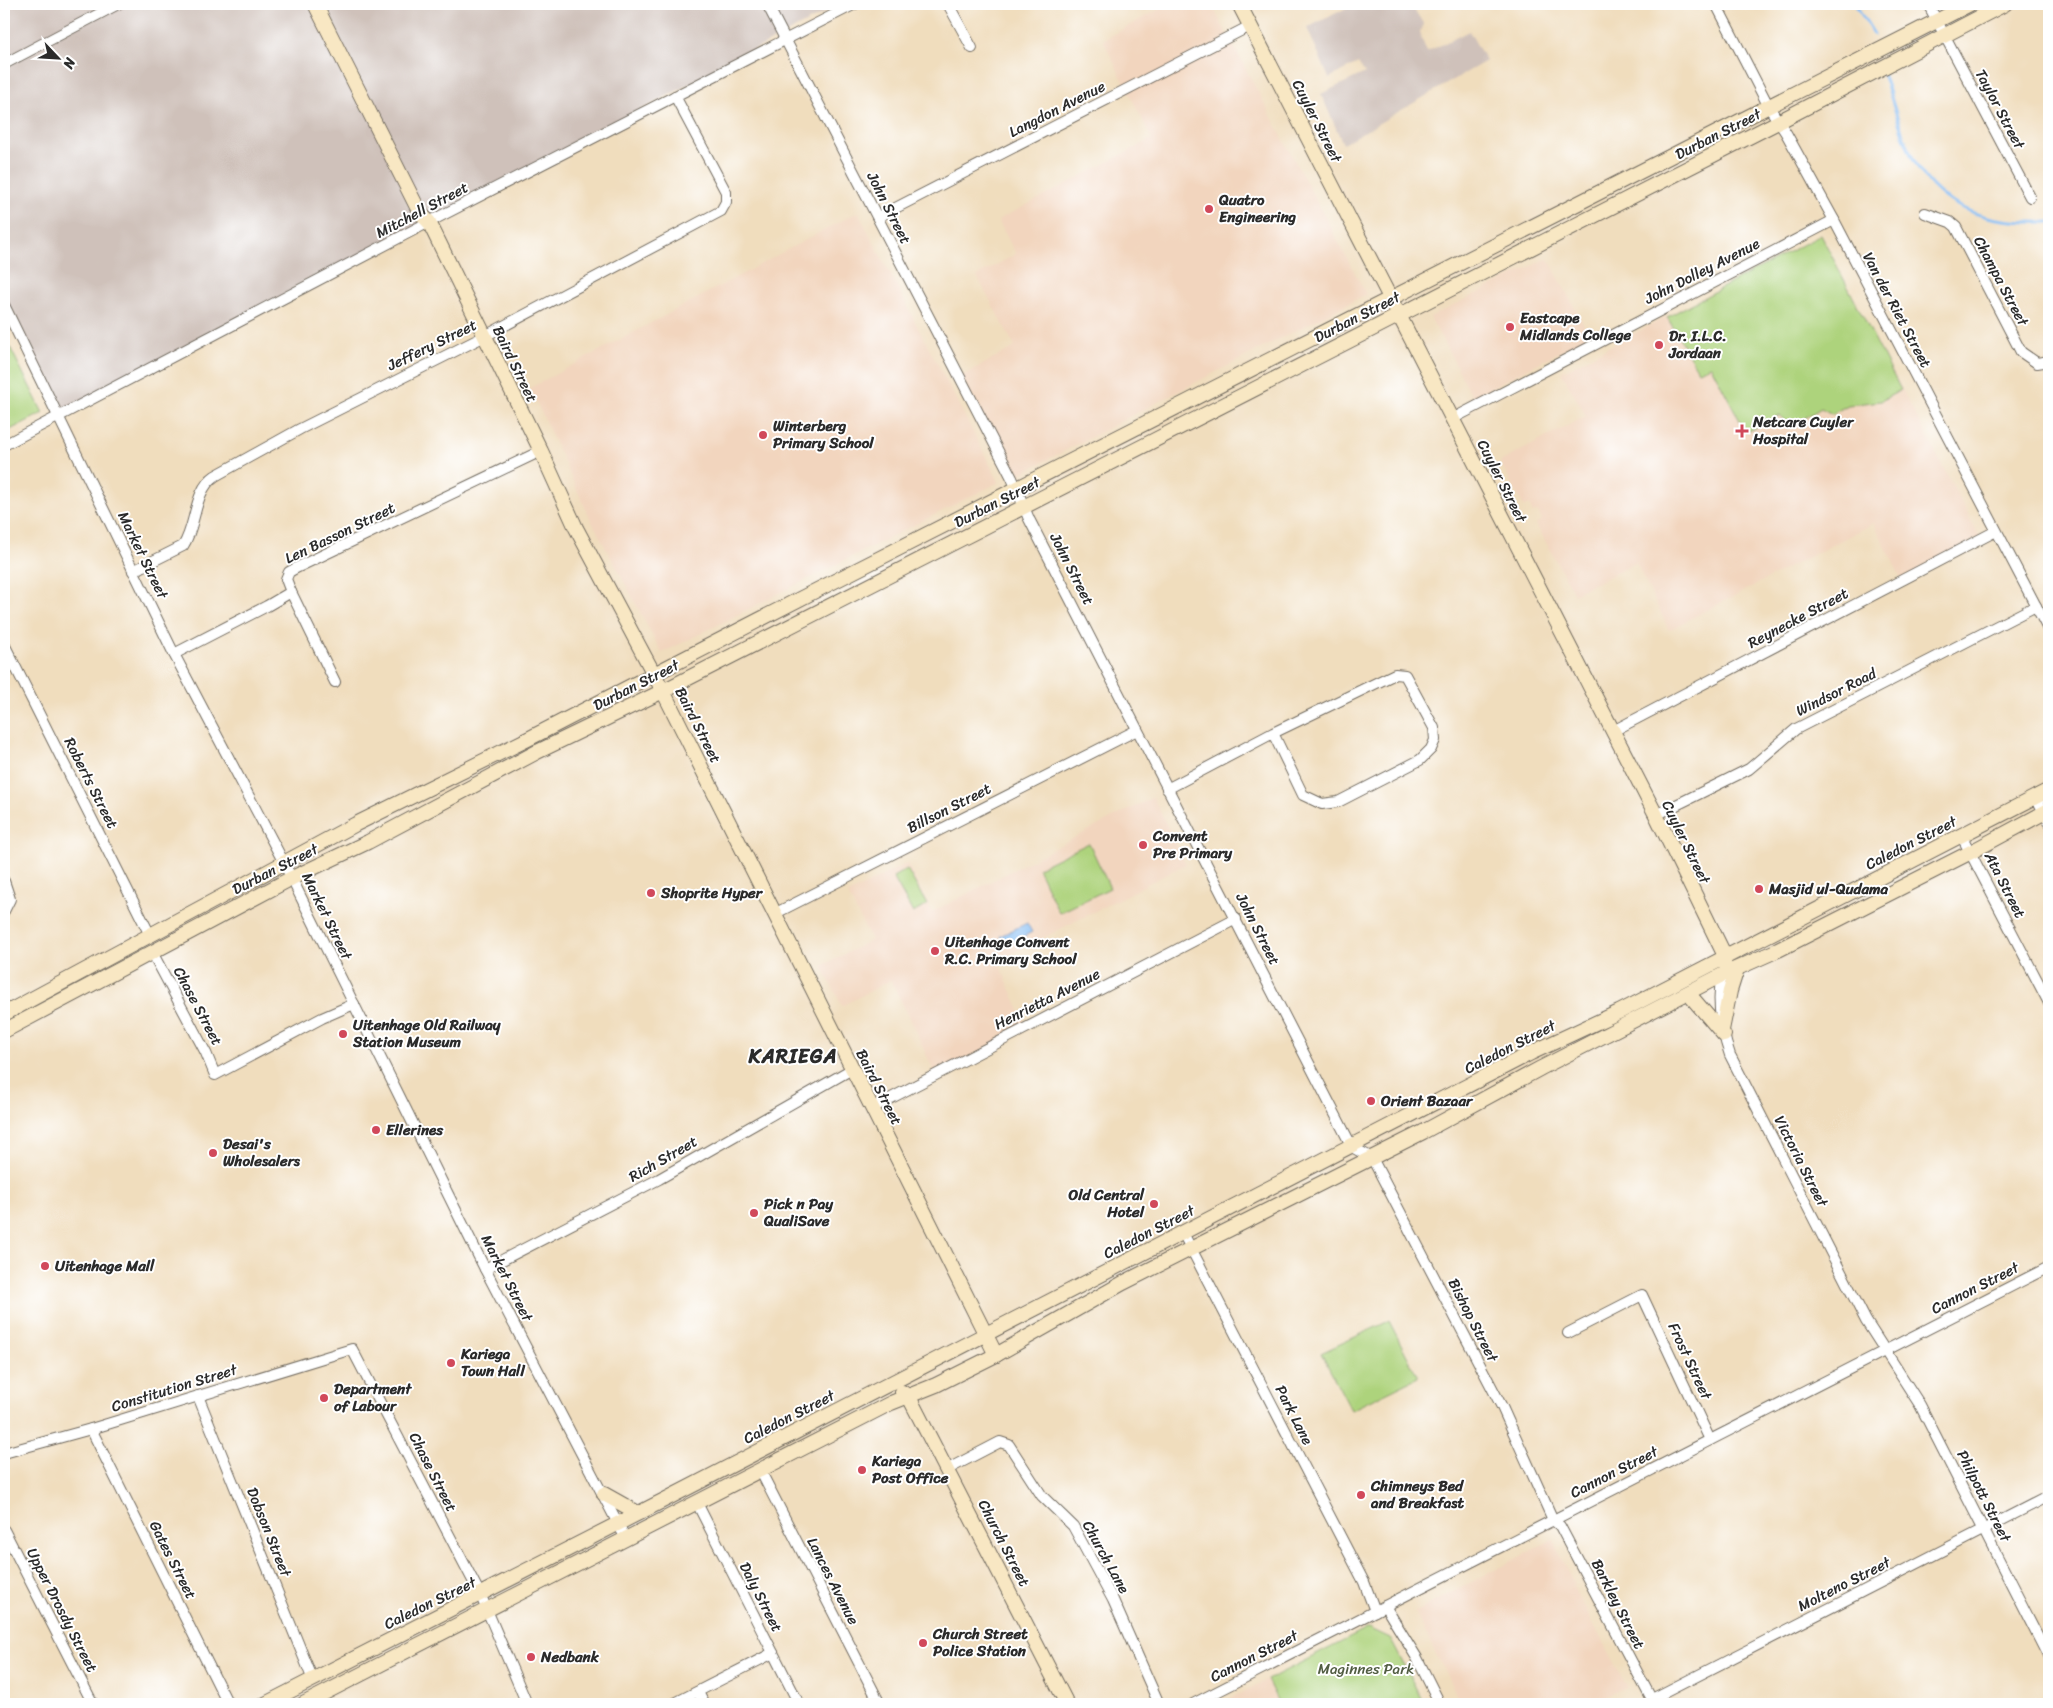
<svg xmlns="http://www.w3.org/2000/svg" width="2053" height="1708" font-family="Sriracha,sans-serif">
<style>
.built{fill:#f2d5be}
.industrial{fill:#cfc1ba}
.green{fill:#add37c;stroke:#6c7f54}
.water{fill:#81baf2;stroke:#56728e}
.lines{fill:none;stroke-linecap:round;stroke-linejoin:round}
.stream{stroke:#81baf2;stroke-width:3}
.street-casing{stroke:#70695e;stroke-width:12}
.secondary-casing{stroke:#70695e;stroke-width:16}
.street{stroke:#fff;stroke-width:10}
.secondary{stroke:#f8e7c3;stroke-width:14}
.poi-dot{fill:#d1495b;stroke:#fff;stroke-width:2}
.labels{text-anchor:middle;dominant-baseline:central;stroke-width:4;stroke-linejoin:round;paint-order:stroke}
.street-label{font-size:15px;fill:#2b2b2b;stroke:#fff}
.poi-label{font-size:15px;font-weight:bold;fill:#2b2b2b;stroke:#fff;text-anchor:start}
.park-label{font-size:15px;fill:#525d43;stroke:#fff}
.district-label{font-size:20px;font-weight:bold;letter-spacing:1px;fill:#2b2b2b;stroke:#fff}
</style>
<rect width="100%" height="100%" fill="#fff"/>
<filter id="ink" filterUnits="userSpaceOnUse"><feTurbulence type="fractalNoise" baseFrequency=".02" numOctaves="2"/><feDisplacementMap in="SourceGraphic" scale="10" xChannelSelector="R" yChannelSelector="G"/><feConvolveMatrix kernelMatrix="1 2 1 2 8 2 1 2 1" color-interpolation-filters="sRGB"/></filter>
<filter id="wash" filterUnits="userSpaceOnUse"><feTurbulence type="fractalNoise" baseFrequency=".0096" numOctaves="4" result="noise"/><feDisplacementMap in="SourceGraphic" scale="20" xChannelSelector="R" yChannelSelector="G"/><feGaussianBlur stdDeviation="1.12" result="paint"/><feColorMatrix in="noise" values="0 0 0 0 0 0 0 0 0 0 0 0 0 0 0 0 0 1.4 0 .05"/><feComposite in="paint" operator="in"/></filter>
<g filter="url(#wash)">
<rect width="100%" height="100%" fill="#f0ddbd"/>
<g class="built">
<path d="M1169,4H1211L1366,294L1012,478L960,377L1015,347L977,276L1016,254L998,220L1152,139L1103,40Z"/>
<path d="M858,212L999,482L662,653L590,518L530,388Z"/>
<path d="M1821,235L1980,537L1902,580L1874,523L1669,630L1636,563L1574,594L1536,524L1542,520L1538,511L1533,513L1529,505L1524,507L1500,462L1586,416L1561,372Z"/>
<path d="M1548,258L1590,336L1473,397L1430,317Z"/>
<path d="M1153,797L1186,864L998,961L1027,1026L936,1075L891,980L842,1006L822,966L871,940L848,894L907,863L932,912Z"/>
<path d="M1553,1539L1579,1597L1626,1686L1593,1704H1461L1415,1612Z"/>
<path d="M1267,1680L1279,1704H1219Z"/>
</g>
<g class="industrial">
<path d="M4,4H841L60,417L4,305Z"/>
<path d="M1354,4H1411L1424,25L1419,32L1427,52L1469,31L1486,61L1343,144L1321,94L1365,73L1358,63L1329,78L1307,28Z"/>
</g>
<g class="green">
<path d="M1821,235L1901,390L1881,401L1848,405L1832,414L1821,408L1789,428L1780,415L1746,432L1711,366L1698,371L1667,317Z"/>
<path d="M4,335L43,413L4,433Z"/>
<path d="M1089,843L1110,888L1059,913L1038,868Z"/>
<path d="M907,869L927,905L913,913L893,877Z"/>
<path d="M1389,1321L1418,1377L1351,1410L1321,1353Z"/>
<path d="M1369,1628L1390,1638L1424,1704H1279L1267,1680Z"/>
</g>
<path class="water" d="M1027,923L1032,932L1005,946L1000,936Z"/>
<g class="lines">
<g class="stream">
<path d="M1855,4L1874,34"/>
<path d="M1883,74C1894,102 1900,134 1914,161C1944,214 1993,224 2049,222"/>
</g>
</g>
</g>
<g filter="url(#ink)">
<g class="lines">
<g class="street-casing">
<g id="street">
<path d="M767,4L1012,478L1029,519L1352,1147L1372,1158L1502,1407L1553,1520L1560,1526L1654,1704"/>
<path d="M948,4L972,48"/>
<path d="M1716,4L1769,107L1786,133L1834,220L2049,631"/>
<path d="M1928,4L2030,197"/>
<path d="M4,64L118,4"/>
<path d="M1925,213L1950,222L1956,227L2021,352L2037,363L2049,361"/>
<path d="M878,217L1250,26"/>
<path d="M4,305L174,654L284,863L485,1269L626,1539"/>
<path d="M1452,419L1834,220"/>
<path d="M4,445L429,222L855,4"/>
<path d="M133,571L183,546C197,525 193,491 215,476L300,429L483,337L721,211L726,202V192L675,96"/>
<path d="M291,592L335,682"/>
<path d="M4,644L150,935"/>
<path d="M174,654L267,606L291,592L286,579L289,572L296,568L541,451"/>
<path d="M1613,731L1996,531"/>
<path d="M1167,789L1273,733L1395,674L1405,675L1434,728L1435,740L1431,749L1420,760L1338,802L1322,804L1303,795L1273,733"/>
<path d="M2036,797L2049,822"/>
<path d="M1656,815L1749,769L1796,729L2036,606"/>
<path d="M1961,835L2049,1003"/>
<path d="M4,881L10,899L4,911"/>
<path d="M774,914L1137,730"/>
<path d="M152,952L206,1053L215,1075L322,1018L354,1004"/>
<path d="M1722,975C1716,1003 1721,1029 1730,1055L1866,1321L1920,1405L2049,1658"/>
<path d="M872,1108L1236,919"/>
<path d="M1183,1233L1364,1582L1375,1611"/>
<path d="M485,1269L659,1179L852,1069"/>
<path d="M1568,1333L1642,1295L1710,1440"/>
<path d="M198,1396L313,1680"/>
<path d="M91,1429L228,1704"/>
<path d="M4,1453L91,1429L352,1349L481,1596L527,1704"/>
<path d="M948,1469L1000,1442L1009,1445L1042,1496L1073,1526L1113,1600L1159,1704"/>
<path d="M760,1470L880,1704"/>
<path d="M697,1503L799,1704"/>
<path d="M4,1530L93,1704"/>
<path d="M1385,1606L1417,1658L1440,1704"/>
<path d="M698,1692L704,1704"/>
<path d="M1652,1699L2049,1496"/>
<path d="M673,1704L773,1653"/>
<path d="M1193,1704L2049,1267"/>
</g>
</g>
<g class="secondary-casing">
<g id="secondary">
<path d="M315,4L420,213L429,222L541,451L576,528L663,691L996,1355"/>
<path d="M1239,4L1656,815L1725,956L1724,963"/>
<path d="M1688,993L1724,1035"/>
<path d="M4,1014L356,824L528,739L821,588L1970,4"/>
<path d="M1722,1030L1730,991L1737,969"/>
<path d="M4,1031L292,878L368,842L537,752L663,691L1778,122L2005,4"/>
<path d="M902,1392L909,1397L1067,1704"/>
<path d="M604,1494L638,1513"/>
<path d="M265,1704C688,1489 1109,1271 1531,1053L1619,1012L2049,790"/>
<path d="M303,1704L891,1403L936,1385L996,1355L1123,1283L1423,1132L1541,1068L1722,975L1778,950L1971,852L2049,810"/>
</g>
</g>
<use href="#street" class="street"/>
<use href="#secondary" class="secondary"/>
</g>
</g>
<g class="poi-dot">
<circle cx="1209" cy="209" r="5"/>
<circle cx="1510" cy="327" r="5"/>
<circle cx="1659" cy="345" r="5"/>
<path d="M1739.5 423.5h5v5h5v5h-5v5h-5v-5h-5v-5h5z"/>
<circle cx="763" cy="435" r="5"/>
<circle cx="1143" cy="845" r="5"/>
<circle cx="1759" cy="889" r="5"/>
<circle cx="651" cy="893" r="5"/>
<circle cx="935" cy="951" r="5"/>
<circle cx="343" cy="1034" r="5"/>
<circle cx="1371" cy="1101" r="5"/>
<circle cx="376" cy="1130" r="5"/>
<circle cx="213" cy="1153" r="5"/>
<circle cx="1154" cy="1204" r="5"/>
<circle cx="754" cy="1213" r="5"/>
<circle cx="45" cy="1266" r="5"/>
<circle cx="451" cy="1363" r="5"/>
<circle cx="324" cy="1398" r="5"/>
<circle cx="862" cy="1470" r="5"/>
<circle cx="1361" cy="1495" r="5"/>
<circle cx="923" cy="1643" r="5"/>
<circle cx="531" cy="1657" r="5"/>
</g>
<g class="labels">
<g class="street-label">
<text transform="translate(1057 109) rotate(-27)">Langdon Avenue</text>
<text transform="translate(2000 109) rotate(62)">Taylor Street</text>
<text transform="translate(1317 121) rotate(63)">Cuyler Street</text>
<text transform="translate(1718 134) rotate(-27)">Durban Street</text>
<text transform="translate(889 208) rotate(63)">John Street</text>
<text transform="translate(422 210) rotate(-28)">Mitchell Street</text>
<text transform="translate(1702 271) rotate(-27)">John Dolley Avenue</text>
<text transform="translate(2001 281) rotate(62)">Champa Street</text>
<text transform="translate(1897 310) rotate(62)">Van der Riet Street</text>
<text transform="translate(1357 317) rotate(-27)">Durban Street</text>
<text transform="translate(432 345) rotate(-26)">Jeffery Street</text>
<text transform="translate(515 364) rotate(64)">Baird Street</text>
<text transform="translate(1502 481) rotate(63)">Cuyler Street</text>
<text transform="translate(997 502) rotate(-27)">Durban Street</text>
<text transform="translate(340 533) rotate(-26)">Len Basson Street</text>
<text transform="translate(143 555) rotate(64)">Market Street</text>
<text transform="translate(1072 569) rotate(63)">John Street</text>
<text transform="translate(1798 618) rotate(-28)">Reynecke Street</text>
<text transform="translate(636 685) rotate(-27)">Durban Street</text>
<text transform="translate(1836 692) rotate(-27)">Windsor Road</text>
<text transform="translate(698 725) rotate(63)">Baird Street</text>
<text transform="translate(91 783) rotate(63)">Roberts Street</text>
<text transform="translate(949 808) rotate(-27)">Billson Street</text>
<text transform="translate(1686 842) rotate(64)">Cuyler Street</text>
<text transform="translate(1911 843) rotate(-27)">Caledon Street</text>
<text transform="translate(275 869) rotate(-27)">Durban Street</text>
<text transform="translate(2005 885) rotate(63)">Ata Street</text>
<text transform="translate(327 916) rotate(64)">Market Street</text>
<text transform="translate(1258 929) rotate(63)">John Street</text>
<text transform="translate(1047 999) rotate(-27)">Henrietta Avenue</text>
<text transform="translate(198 1006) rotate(62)">Chase Street</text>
<text transform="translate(1510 1047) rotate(-27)">Caledon Street</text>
<text transform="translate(879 1087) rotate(63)">Baird Street</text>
<text transform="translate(663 1159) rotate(-30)">Rich Street</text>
<text transform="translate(1801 1161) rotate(63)">Victoria Street</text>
<text transform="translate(1149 1232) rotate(-27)">Caledon Street</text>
<text transform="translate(507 1278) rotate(63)">Market Street</text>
<text transform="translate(1975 1288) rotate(-27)">Cannon Street</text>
<text transform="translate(1473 1320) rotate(63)">Bishop Street</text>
<text transform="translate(1690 1361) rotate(65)">Frost Street</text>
<text transform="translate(174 1388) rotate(-17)">Constitution Street</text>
<text transform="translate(1294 1415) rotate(63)">Park Lane</text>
<text transform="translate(789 1417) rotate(-27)">Caledon Street</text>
<text transform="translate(433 1472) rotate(63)">Chase Street</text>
<text transform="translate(1614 1472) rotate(-27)">Cannon Street</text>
<text transform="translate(1984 1496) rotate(63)">Philpott Street</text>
<text transform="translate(269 1532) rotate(68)">Dobson Street</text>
<text transform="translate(1004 1543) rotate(63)">Church Street</text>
<text transform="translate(1106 1557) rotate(61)">Church Lane</text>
<text transform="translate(173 1560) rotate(63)">Gates Street</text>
<text transform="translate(833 1581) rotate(63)">Lances Avenue</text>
<text transform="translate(1844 1584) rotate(-27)">Molteno Street</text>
<text transform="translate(761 1597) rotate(63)">Daly Street</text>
<text transform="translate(430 1603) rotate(-26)">Caledon Street</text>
<text transform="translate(1618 1604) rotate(63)">Barkley Street</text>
<text transform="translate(62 1610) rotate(63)">Upper Drosdy Street</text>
<text transform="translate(1254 1656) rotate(-27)">Cannon Street</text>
</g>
<g class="poi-label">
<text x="1219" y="200">Quatro<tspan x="1219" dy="17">Engineering</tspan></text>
<text x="1520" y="318">Eastcape<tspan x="1520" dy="17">Midlands College</tspan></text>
<text x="1669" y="336">Dr. I.L.C.<tspan x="1669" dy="17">Jordaan</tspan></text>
<text x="1753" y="422">Netcare Cuyler<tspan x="1753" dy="17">Hospital</tspan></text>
<text x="773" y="426">Winterberg<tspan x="773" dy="17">Primary School</tspan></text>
<text x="1153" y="836">Convent<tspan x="1153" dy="17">Pre Primary</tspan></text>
<text x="1769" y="889">Masjid ul-Qudama</text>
<text x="661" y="893">Shoprite Hyper</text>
<text x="945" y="942">Uitenhage Convent<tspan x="945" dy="17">R.C. Primary School</tspan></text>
<text x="353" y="1025">Uitenhage Old Railway<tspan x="353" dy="17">Station Museum</tspan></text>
<text x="1381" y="1101">Orient Bazaar</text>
<text x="386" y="1130">Ellerines</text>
<text x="223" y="1144">Desai's<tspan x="223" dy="17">Wholesalers</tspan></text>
<text x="1144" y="1195" text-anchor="end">Old Central<tspan x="1144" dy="17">Hotel</tspan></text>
<text x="764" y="1204">Pick n Pay<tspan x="764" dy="17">QualiSave</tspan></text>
<text x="55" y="1266">Uitenhage Mall</text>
<text x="461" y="1354">Kariega<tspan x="461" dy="17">Town Hall</tspan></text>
<text x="334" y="1389">Department<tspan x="334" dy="17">of Labour</tspan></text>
<text x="872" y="1461">Kariega<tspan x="872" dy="17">Post Office</tspan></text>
<text x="1371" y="1486">Chimneys Bed<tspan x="1371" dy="17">and Breakfast</tspan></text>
<text x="933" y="1634">Church Street<tspan x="933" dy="17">Police Station</tspan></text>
<text x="541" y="1657">Nedbank</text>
</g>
<g class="park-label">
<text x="1366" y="1669">Maginnes Park</text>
</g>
<g class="district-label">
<text x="793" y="1056">KARIEGA</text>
</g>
</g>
<rect width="2053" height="1708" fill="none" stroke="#fff" stroke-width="20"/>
<g transform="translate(58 58) rotate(115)" stroke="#ffffff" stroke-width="4" paint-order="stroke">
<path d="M0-4L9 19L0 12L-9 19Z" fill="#2b2b2b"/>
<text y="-8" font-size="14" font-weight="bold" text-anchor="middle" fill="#2b2b2b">N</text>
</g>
</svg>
